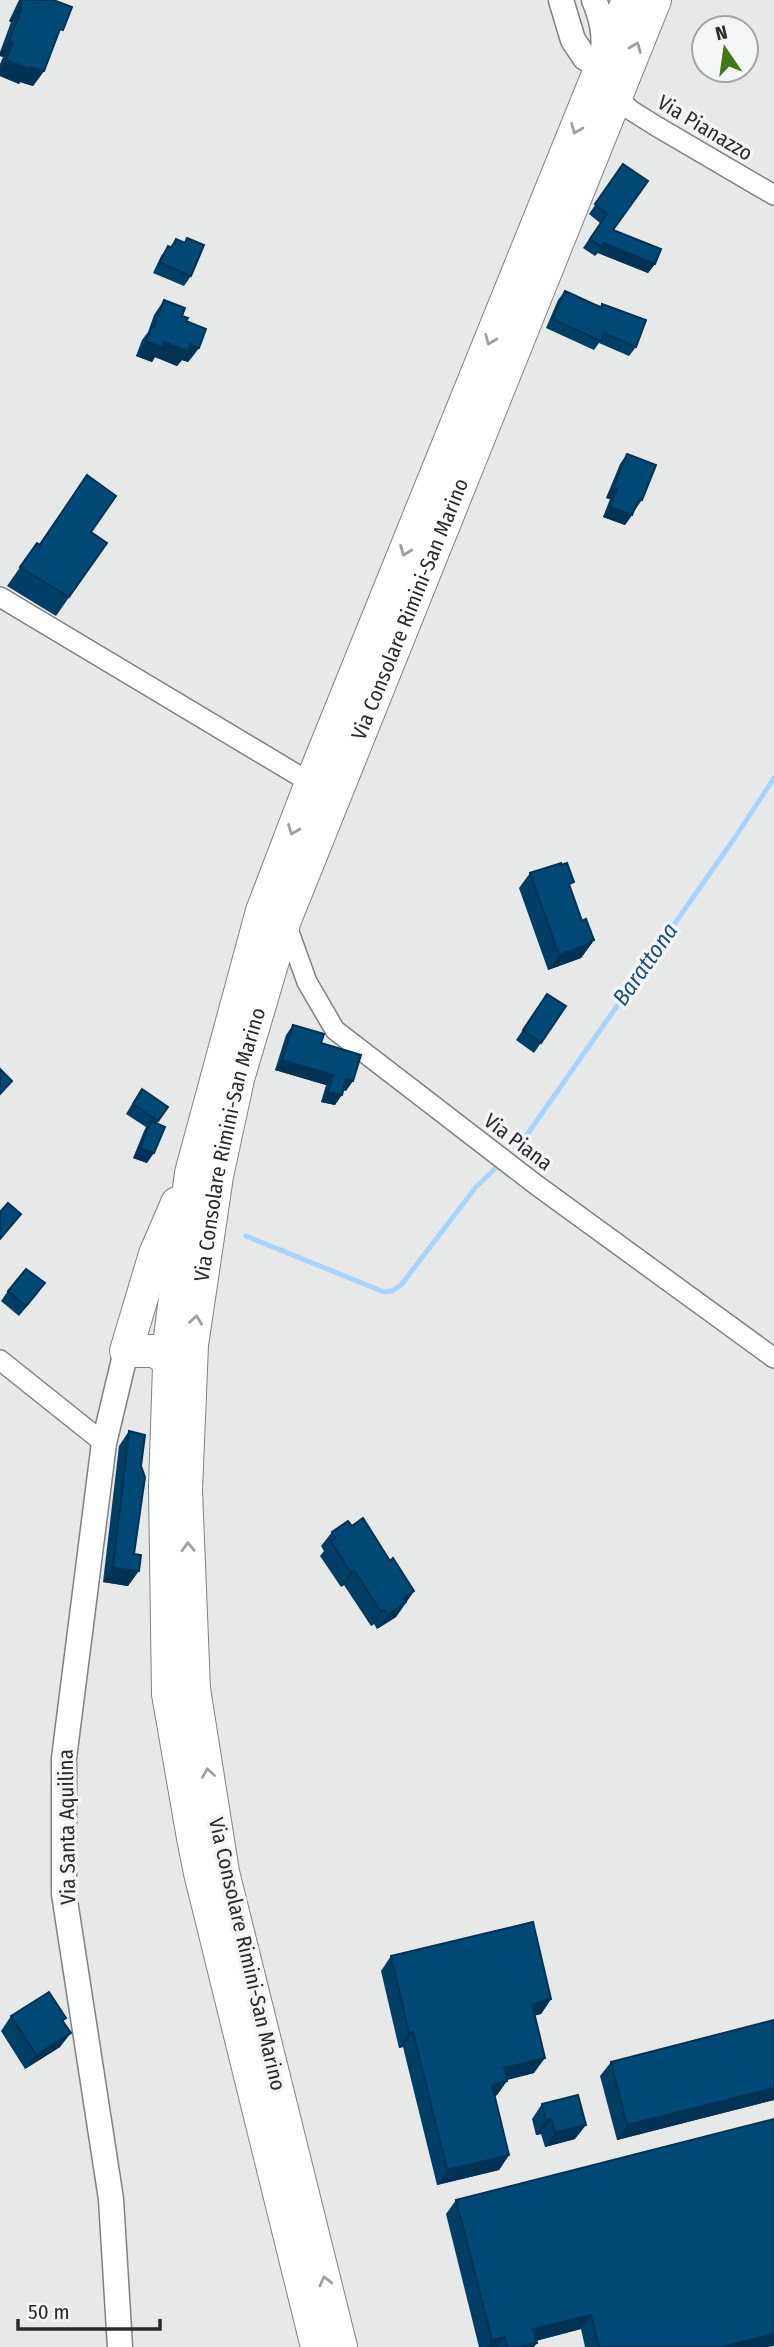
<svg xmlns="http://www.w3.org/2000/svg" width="774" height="2347" font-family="'Fira Sans Condensed',sans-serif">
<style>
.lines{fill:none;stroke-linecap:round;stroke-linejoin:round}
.stream{stroke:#a8d5fe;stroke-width:5}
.minor-casing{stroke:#808182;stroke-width:22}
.tertiary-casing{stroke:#808182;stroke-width:27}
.primary-casing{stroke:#808182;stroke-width:34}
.minor{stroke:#fff;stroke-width:19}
.tertiary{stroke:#fff;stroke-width:24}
.primary{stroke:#fff;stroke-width:32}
.wall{fill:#003f65}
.shaded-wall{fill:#003353}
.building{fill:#004976;stroke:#003353;stroke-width:2}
.oneway{stroke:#9f9f9f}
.labels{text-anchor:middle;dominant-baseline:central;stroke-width:7;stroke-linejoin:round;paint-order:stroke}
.street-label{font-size:21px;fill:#2a2a2a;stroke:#f4f5f6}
.water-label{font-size:23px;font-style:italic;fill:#19517c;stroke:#f4f5f6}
</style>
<rect width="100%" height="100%" fill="#e7e8e8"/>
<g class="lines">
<g class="stream">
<path d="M517,1149L736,836L774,778"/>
<path d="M246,1236L384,1292L392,1291L401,1285L476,1187L500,1164"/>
</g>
<g class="minor-casing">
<g id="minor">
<path d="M617,95L629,109L656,126L774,195"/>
<path d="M0,597L311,783"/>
<path d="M285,921L307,982L335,1030L535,1184L774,1358"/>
<path d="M0,1360L104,1443"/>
</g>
</g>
<g class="tertiary-casing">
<g id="tertiary">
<path d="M561,0L573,40L585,58L601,66"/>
<path d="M594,0C602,19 605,34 603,55"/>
<path d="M120,2347L111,2199L64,1894V1758L104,1443L126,1351"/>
</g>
</g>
<g class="primary-casing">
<g id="primary">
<path d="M169,1361L155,1351H126L155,1254L177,1203"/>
<path d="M317,2347L200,1873L193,1838L168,1694L165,1486L170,1337L191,1173L262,911L311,783L628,0"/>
<path id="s1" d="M341,2347L223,1872L194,1689L186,1490L192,1345L217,1176L238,1079L285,920L655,0"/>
</g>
</g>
<use href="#minor" class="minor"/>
<use href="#tertiary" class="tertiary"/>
<use href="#primary" class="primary"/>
</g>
<g class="wall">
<path d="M19,0H53L56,40L44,71L33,86L20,82L19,84L0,76V64L3,57L0,56V52L11,22L9,21Z"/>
<path d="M623,164L613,230L655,264L648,273L598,253L595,256L583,248L600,223L589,214Z"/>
<path d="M187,238L191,276L184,286L153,273L161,256L168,246L170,247L176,239L184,242Z"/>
<path d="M565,291L600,306L602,304L636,347L629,356L599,343L594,350L546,328L558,300Z"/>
<path d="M164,300L182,316L186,321L199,348L188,362L182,360L177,366L155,357L152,362L136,356L142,340L148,332L154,315Z"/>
<path d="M627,454L642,500L635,510L634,509L632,515L625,525L603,517L610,499L606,498L620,464Z"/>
<path d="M87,475L91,532L107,543L56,616L7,586L37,543L39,544Z"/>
<path d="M530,873L570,888L582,921L594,940L581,958L548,970L519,888Z"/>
<path d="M547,994L566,1006L534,1053L516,1040Z"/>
<path d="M293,1025L346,1091L343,1090L335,1105L321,1102L326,1085L275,1070L286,1035Z"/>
<path d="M135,1099L168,1107L156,1124L147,1163L133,1158L144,1131L146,1127L126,1114Z"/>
<path d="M8,1291L38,1293L19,1316L1,1301Z"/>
<path d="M129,1431L141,1466L134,1554L128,1586L103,1582L119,1446Z"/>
<path d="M352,1526L390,1561L414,1591L396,1617L377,1629L374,1624L371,1626L344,1585L341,1587L320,1556L324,1551L321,1546L332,1532Z"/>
<path d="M391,1956L551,1999L541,2014L535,2015L534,2073L507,2080L497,2095L495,2096L509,2155L499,2170L437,2185L403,2047L399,2048L381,1971Z"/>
<path d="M11,2016L66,2018L63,2021L60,2047L25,2069L1,2031Z"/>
<path d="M774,2020V2100L617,2140L600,2076L611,2062Z"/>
<path d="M542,2104L575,2139L545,2147L541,2134L536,2135L532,2119Z"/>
<path d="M456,2200L768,2347H585L581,2329L536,2341L534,2347H479L446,2214Z"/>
</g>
<g class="shaded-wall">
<path d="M20,7L22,8L11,22L9,21Z"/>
<path d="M9,41L13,42L3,57L0,56V53Z"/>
<path d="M6,60L30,67L44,71L33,86L20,82L19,84L0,76V68Z"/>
<path d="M604,243L655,264L648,273L598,253Z"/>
<path d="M146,341L190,344L199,348L188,362L182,360L177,366L155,357L152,362L136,356Z"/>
<path d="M613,488L617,489L610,499L606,498Z"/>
<path d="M610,507L632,515L625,525L603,517Z"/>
<path d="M594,940L581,958L548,970L559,955Z"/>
<path d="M282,1060L333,1075L326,1085L275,1070Z"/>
<path d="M346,1079L353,1081L346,1091L339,1089Z"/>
<path d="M328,1092L342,1095L335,1105L321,1102Z"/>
<path d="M140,1148L154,1153L147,1163L133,1158Z"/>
<path d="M113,1568L139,1571L128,1586L103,1582Z"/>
<path d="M355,1571L344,1585L341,1587L351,1573Z"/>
<path d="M414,1591L396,1617L377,1629L388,1615L404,1598Z"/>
<path d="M384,1610L374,1624L371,1626L381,1612Z"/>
<path d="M551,1999L541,2014L522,2019L532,2004Z"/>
<path d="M413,2032L403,2047L399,2048L409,2033Z"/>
<path d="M71,2033L60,2047L25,2069L36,2055Z"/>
<path d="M545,2058L534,2073L494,2083L504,2068Z"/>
<path d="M507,2081L497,2095L481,2099L492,2085Z"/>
<path d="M774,2088V2100L617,2140L627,2125Z"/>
<path d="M551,2119L541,2134L536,2135L546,2120Z"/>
<path d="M586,2125L575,2139L545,2147L555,2132Z"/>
<path d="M509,2155L499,2170L437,2185L447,2170Z"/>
<path d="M591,2315L581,2329L523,2344L533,2329Z"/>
<path d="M774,2334V2346L768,2347H721Z"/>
<path d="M505,2337L498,2347H487L492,2340Z"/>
<path d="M537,2343L534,2347H520Z"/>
</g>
<g class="building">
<path d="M22,0H53L72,7L63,30L60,29L44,71L30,67L29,69L6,60L13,42L9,41L22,8L20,7Z"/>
<path d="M623,164L648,181L613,230L661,249L655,264L604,243L602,247L590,239L607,214L595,204Z"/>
<path d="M187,238L204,245L191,276L160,263L168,246L172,248L176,239L185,243Z"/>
<path d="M565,291L602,308V304L646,320L636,347L604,333L601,341L552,319Z"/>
<path d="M164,300L185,308L182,316L188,318L186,321L206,329L199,348L190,344L188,351L164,342L162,347L146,341L152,326L154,327Z"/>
<path d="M627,454L656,465L642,500L639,498L632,515L610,507L617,489L613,488Z"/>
<path d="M87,475L116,496L91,532L107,543L69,597L20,567L37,543L40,545Z"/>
<path d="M561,863V865L567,863L574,882L569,884L582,921L586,919L594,940L590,941L591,943L559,955L530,873Z"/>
<path d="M547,994L566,1006L541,1043L523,1030Z"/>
<path d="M293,1025L324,1034L321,1043L361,1055L353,1081L346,1079L342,1095L328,1092L333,1075L282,1060Z"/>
<path d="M0,1069L12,1081L0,1094Z"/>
<path d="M142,1089L168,1107L158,1121L133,1104Z"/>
<path d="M151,1121L165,1127L154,1153L140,1148Z"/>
<path d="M8,1203L21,1214L0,1239V1212Z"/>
<path d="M26,1269L45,1283L26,1306L8,1291Z"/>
<path d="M129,1431L145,1435L141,1466L145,1477L134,1554L141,1555L139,1571L113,1568Z"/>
<path d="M363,1518L390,1561L393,1558L414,1591L404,1598L406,1602L388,1615L384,1610L381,1612L355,1571L351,1573L331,1541L336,1538L332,1532L348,1521L352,1526Z"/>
<path d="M533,1922L551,1999L532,2004L545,2058L504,2068L507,2081L492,2085L509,2155L447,2170L413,2032L409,2033L391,1956Z"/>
<path d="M49,1992L66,2018L62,2020L71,2033L36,2055L11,2016Z"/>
<path d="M774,2020V2088L627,2125L611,2062Z"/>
<path d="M578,2095L586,2125L555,2132L551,2119L546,2120L542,2104Z"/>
<path d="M774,2119V2334L721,2347H599L591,2315L533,2329L537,2343L520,2347H507L505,2337L492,2340L456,2200Z"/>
</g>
<defs><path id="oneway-chevron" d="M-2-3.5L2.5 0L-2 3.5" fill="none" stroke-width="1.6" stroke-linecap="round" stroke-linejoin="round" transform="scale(1.75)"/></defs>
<g class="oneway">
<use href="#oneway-chevron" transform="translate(636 47) rotate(-68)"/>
<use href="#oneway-chevron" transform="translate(576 129) rotate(112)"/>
<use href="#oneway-chevron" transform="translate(490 340) rotate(112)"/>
<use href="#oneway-chevron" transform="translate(405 551) rotate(112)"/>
<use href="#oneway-chevron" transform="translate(293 830) rotate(111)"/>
<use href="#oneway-chevron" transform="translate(196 1320) rotate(-82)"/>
<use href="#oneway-chevron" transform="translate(188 1547) rotate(-92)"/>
<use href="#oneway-chevron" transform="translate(208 1773) rotate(-99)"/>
<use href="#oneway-chevron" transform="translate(325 2281) rotate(-104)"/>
</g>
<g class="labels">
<g class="street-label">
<text transform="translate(705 128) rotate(31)">Via Pianazzo</text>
<text stroke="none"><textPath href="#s1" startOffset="1790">Via Consolare Rimini-San Marino</textPath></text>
<text transform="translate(518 1142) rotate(37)">Via Piana</text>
<text stroke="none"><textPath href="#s1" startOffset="1223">Via Consolare Rimini-San Marino</textPath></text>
<text transform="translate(67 1827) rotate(-91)">Via Santa Aquilina</text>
<text transform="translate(247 1954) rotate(77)">Via Consolare Rimini-San Marino</text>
</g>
<g class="water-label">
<text transform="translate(645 964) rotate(-55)">Barattona</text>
</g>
</g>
<g transform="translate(725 49) rotate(347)"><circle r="33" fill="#f4f5f6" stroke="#a3a4a4" stroke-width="2"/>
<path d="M0-5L12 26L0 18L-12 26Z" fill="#417a10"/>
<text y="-10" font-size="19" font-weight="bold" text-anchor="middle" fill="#2a2a2a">N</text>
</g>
<path d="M18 2319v10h142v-10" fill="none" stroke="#2a2a2a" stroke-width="3.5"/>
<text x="28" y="2319" font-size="21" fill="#2a2a2a" stroke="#f4f5f6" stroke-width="5" paint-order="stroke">50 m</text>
</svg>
